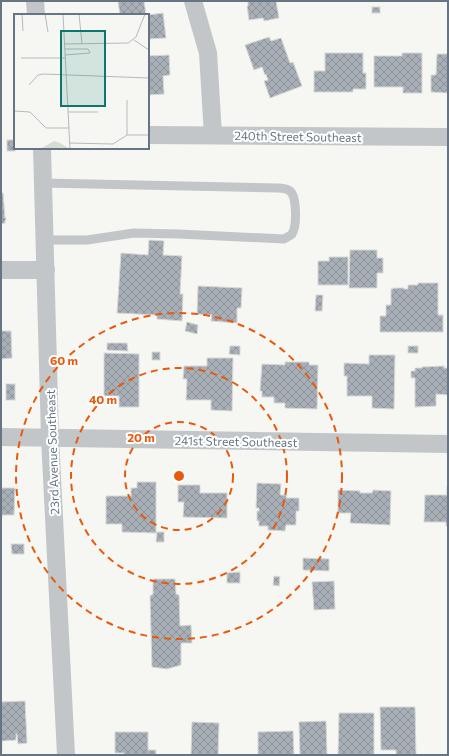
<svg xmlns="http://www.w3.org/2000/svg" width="449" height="756" font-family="Commissioner,sans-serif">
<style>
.building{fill:url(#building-cross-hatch);stroke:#d8d8d6}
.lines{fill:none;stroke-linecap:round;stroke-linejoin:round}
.service{stroke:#c2c6c9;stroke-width:9}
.minor{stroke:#c2c6c9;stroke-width:18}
.ring{fill:none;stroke:#e8590c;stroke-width:2;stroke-dasharray:7 5}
.labels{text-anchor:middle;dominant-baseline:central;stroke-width:4;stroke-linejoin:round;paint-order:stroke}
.street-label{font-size:12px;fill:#667584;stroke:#fff}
.inset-road{fill:none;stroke:#b3bbc0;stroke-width:1}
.view{fill:#0f766e;fill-opacity:0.15;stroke:#0f766e;stroke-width:2}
.inset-edge{fill:none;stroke:#667584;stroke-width:2}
.centre{fill:#e8590c;stroke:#fff;stroke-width:2}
.ring-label{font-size:12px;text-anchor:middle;font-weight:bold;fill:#e8590c;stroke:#fff;stroke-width:4;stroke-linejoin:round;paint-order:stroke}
</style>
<defs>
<pattern id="building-cross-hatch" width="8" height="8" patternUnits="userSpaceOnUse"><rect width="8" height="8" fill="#a8afb6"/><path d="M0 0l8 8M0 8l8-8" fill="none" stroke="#8d939a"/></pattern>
</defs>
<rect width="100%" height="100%" fill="#f6f7f3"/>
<g class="building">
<path d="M118,1H144L146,15H120Z"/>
<path d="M248,1H276L279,18L264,21L263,18L249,20L247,6H248Z"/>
<rect x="372" y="7" width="8" height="6"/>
<path d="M163,13L166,38L148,39V15Z"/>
<path d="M269,37L271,41L281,38L290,63L293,62L302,86L270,98L264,81L268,80L266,74L265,75L262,67L254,70L245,45Z"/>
<path d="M325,53H363V73H366V89H353V92H314V71H325Z"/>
<path d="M402,53H422V93H403V87H374V56H402Z"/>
<path d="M437,54H448V93L431,92V75H436Z"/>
<path d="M169,55L170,75L163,76L164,94L148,95V56Z"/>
<rect x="7" y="140" width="8" height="11"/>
<path d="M1,193H3L5,218H6V220H5V223L1,224Z"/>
<path d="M149,240L164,241L163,255L182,256L180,294H183L182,321L157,319V315L117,313L121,253L148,255Z"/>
<path d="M350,250H377V258H383V273H377V288H349Z"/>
<path d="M329,257H348V285H318V261H329Z"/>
<path d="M418,283H438V315H443V332H380V316H386V305H391V289H393V288H404V289H408V285H418Z"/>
<path d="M198,286L242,288L241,308H237V323L211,321L212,315L197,314Z"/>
<path d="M316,295H323L322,311H315Z"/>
<path d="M187,322L198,325L197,334L185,331Z"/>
<path d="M1,331H11L12,358L1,359Z"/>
<path d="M107,343H127L128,351L107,350Z"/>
<path d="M230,346H240V355L229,354Z"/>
<rect x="408" y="346" width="10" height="7"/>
<rect x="152" y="352" width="8" height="8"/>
<path d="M104,353L139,354V407H119V396H104Z"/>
<path d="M369,355H395L394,409L372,408V396H347V376H344V363L369,364Z"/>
<path d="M207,358H233L232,411L211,410V400H186L187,379H183L184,366H207Z"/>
<path d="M285,362H309V365H318L317,409L285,408V403H274V397H262V391H260L262,364L285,365Z"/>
<path d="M444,366V368H448V395L436,394V406L415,407V378H411V371H415V368H422V367Z"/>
<rect x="6" y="384" width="9" height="16"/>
<path d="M137,482H156V533L122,532V524H106V496H131V488H137Z"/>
<path d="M257,483L281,484L280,495H287L286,498H299V511H296V525H286L285,531L268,530V526H259V521H257V511H259V508H256Z"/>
<path d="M178,485H200V493H227V518L183,517L184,502H178Z"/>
<path d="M447,486H448V526H446V522H424L425,495H447Z"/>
<path d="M1,488H15L14,515H2V518H1Z"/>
<path d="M338,490L360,491V493H372L373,490L391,491L390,525L350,523L351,513H338Z"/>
<path d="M157,532H164V542H156Z"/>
<path d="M11,544H24V554H12Z"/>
<path d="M303,558L329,559V571L303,570Z"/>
<path d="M240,572V583H227V573Z"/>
<path d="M274,576L280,577L279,586L273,585Z"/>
<path d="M153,579H175L176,594L179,595L180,626L191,625L192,643H181V665L167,669L152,667L150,596L153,594Z"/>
<path d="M334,581L335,609L314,610L312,582Z"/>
<path d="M25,701L27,743L18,744L17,734H16V740L2,741V751H1V702Z"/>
<path d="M380,707H415L416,755H396V750H381Z"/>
<path d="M339,713H374V755H338Z"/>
<path d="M326,721L327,755H300L299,722Z"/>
<path d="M192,722L219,723L218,755H191Z"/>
<path d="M293,731L294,755H258V732Z"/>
<path d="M115,732H148V750H156V755H124V753H115Z"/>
</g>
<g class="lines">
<path class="service" d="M43,183L278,188C281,188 287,189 290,191C297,197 297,226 292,234C290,236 287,237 284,239L179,234L134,233L87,240H45"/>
<g class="minor">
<path d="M35,1L36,15"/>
<path d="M193,1L208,53L213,135"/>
<path d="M148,135L448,137"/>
<path d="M42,148L50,438L66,755"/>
<path d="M1,270H46"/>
<path d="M1,437L448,444"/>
</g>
</g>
<g class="ring">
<circle cx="179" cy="476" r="54"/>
<circle cx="179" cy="476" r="108"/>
<circle cx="179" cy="476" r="163"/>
</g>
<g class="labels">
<g class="street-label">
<text transform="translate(298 136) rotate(1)">240th Street Southeast</text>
<text transform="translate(236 441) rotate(1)">241st Street Southeast</text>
<text transform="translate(52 452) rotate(-92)">23rd Avenue Southeast</text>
</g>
</g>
<g transform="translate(14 14)">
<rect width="135" height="135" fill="#f6f7f3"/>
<path d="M40,127L46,129L56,135H26Z" fill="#d7ddd4"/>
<path class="inset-road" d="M8,0L9,17M31,0L34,18M49,0L56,135M65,0L68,30M120,26L135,36M51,30L114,29L122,23L131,0M51,35H74L76,39L51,41M7,44H51M15,71L24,61L29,60L135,64M113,86V121M0,97L16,98L32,114H55M54,98H84M55,129L99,130L113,121H135"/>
<path class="view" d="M47,17H91V92H47Z"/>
<rect width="135" height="135" class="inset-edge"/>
</g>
<circle cx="179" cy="476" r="6" class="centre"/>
<g class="ring-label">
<text x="64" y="365">60 m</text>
<text x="103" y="404">40 m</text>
<text x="141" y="442">20 m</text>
</g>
<rect width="449" height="756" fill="none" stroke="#667584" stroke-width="4"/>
</svg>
